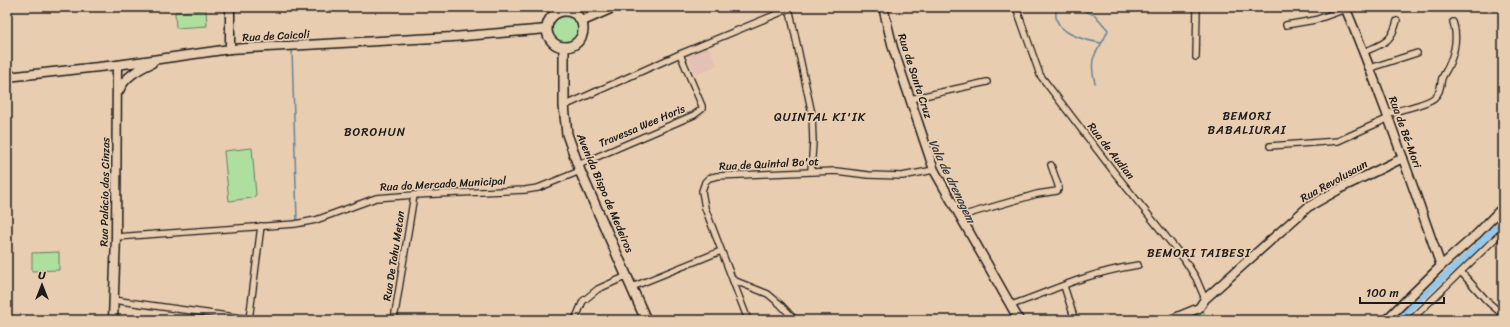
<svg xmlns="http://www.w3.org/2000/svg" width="1510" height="327" font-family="Sriracha,sans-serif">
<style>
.built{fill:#e4c1b5}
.green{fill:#aedf9f;stroke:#657e5e}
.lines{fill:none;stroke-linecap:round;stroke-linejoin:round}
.stream{stroke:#62849b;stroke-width:1.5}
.canal{stroke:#91c9f0;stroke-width:6}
.street-casing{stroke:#1c1c1c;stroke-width:8}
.secondary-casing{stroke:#1c1c1c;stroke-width:11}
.primary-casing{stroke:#1c1c1c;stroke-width:12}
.street{stroke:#e9cdb0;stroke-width:5.5}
.secondary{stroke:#e9cdb0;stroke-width:8}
.primary{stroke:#e9cdb0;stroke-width:9}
.labels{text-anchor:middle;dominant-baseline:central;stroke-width:3.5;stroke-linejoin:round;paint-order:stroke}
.street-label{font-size:11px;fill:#1c1c1c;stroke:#e9cdb0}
.neighbourhood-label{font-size:12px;letter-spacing:1px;fill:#1c1c1c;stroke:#e9cdb0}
.water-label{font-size:12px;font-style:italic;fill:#333f46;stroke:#e9cdb0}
</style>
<rect width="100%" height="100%" fill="#e9cdb0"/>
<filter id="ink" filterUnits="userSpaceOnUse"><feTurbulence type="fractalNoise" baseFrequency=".025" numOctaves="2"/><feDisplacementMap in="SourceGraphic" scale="8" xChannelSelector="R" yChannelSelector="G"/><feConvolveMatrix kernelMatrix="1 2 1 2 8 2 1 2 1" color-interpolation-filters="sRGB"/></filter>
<g filter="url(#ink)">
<path class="built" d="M708,45L717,65L696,75L687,55Z"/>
<g class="green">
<path d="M206,10L207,26L176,28L175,12Z"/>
<circle cx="566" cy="30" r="14"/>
<path d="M252,148L256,195L252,198L229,201L224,151Z"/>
<path d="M59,252V270L32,271V253Z"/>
<path d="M1203,310L1207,320H1178Z"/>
</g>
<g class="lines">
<g class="stream">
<path d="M1057,7C1049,32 1083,40 1101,43"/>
<path d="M1083,7L1085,11L1095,15L1108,30C1099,55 1087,51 1095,83"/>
<path d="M292,49L297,221"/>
</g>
<path class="canal" d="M1397,320L1471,252L1503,220"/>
<g class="street-casing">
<g id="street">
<path d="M789,7L812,114L813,142L811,171"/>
<path d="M1016,7L1040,75L1114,172L1184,259L1196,278L1205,299"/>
<path d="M1286,25L1315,20L1346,9"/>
<path d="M1364,52C1384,43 1391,43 1397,21"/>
<path d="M1196,57L1197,7"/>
<path d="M1370,68L1417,53"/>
<path d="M910,99L987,82"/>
<path d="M564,106L680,54L789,9"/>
<path d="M1387,114C1400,109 1423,106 1434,98C1441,92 1440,86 1442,78C1444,74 1446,71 1448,67C1455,52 1458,37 1453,22"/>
<path d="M1270,146L1338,141L1389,118"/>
<path d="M578,165L694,115L702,109V106L680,54"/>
<path d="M961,216L1037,194L1057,191L1059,188L1051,165"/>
<path d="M116,237L295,224L316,220L376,198L414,195L525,190L538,188L580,171"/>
<path d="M1461,272L1487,301L1503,315"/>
<path d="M733,280L768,294L781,305L795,320"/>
<path d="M1064,286L1073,314"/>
<path d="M632,287L721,251"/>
<path d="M113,300L249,319"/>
<path d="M1011,305C1036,297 1059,286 1084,278C1102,272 1120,268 1138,265"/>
<path d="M249,320L261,226"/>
<path d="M394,320L414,195"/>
<path d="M575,320L583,301L598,289L627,276"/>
<path d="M748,320L705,208L702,191L705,182L709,178L717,176L836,171L868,175L902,176L934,170"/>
<path d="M1411,320L1503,231"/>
</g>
</g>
<g class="secondary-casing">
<g id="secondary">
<path d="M230,7V49"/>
<path d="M883,7L893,48L934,170L1019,320"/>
<path d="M1345,7C1381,92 1410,179 1441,266"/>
<path d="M7,77L117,65L230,49L453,37L547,29"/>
<path d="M119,91C124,77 139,69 152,63"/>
<path d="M113,320L116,237L117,65"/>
<path d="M1170,320L1199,308L1205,299L1308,207L1345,186L1403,158"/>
<path d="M1386,320L1441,266L1477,234L1503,207"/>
</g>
</g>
<g class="primary-casing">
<g id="primary">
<circle cx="565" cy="29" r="18"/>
<path d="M582,21L614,7"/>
<path d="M564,47V106L567,134L580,171L646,320"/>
</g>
</g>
<use href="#street" class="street"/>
<use href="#secondary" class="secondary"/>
<use href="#primary" class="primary"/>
</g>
</g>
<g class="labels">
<g class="street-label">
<text transform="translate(276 36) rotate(-3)">Rua de Caicoli</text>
<text transform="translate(915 76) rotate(72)">Rua de Santa Cruz</text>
<text transform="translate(642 126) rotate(-23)">Travessa Wee Horis</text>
<text transform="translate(1405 132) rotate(70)">Rua de Bé-Mori</text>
<text transform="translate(1111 151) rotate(52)">Rua de Audian</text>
<text transform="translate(769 164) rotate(-3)">Rua de Quintal Bo'ot</text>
<text transform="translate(1334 181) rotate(-29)">Rua Revolusaun</text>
<text transform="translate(443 184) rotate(-3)">Rua do Mercado Municipal</text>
<text transform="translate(105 192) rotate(-89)">Rua Palácio das Cinzas</text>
<text transform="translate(605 193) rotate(67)">Avenida Bispo de Medeiros</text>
<text transform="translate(394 256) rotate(-81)">Rua De Tahu Metan</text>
</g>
<g class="neighbourhood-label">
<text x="1247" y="116">BEMORI<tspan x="1247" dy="14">BABALIURAI</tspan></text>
<text x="820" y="117">QUINTAL KI'IK</text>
<text x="375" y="132">BOROHUN</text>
<text x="1199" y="253">BEMORI TAIBESI</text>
</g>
<g class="water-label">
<text transform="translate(952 181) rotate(64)">Vala de drenagem</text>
</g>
</g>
<rect width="1510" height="327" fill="none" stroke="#e9cdb0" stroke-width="24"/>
<rect x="12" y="12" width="1486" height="303" fill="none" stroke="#1c1c1c" stroke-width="1.5" filter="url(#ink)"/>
<g transform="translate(42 285)" stroke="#e9cdb0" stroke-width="3" paint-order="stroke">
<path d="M0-3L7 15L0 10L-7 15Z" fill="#1c1c1c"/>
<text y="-6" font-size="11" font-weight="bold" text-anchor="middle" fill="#1c1c1c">U</text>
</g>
<path d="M1360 297v6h84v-6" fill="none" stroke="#1c1c1c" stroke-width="2"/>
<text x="1366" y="297" font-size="12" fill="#1c1c1c" stroke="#e9cdb0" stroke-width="3" paint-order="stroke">100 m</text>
</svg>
